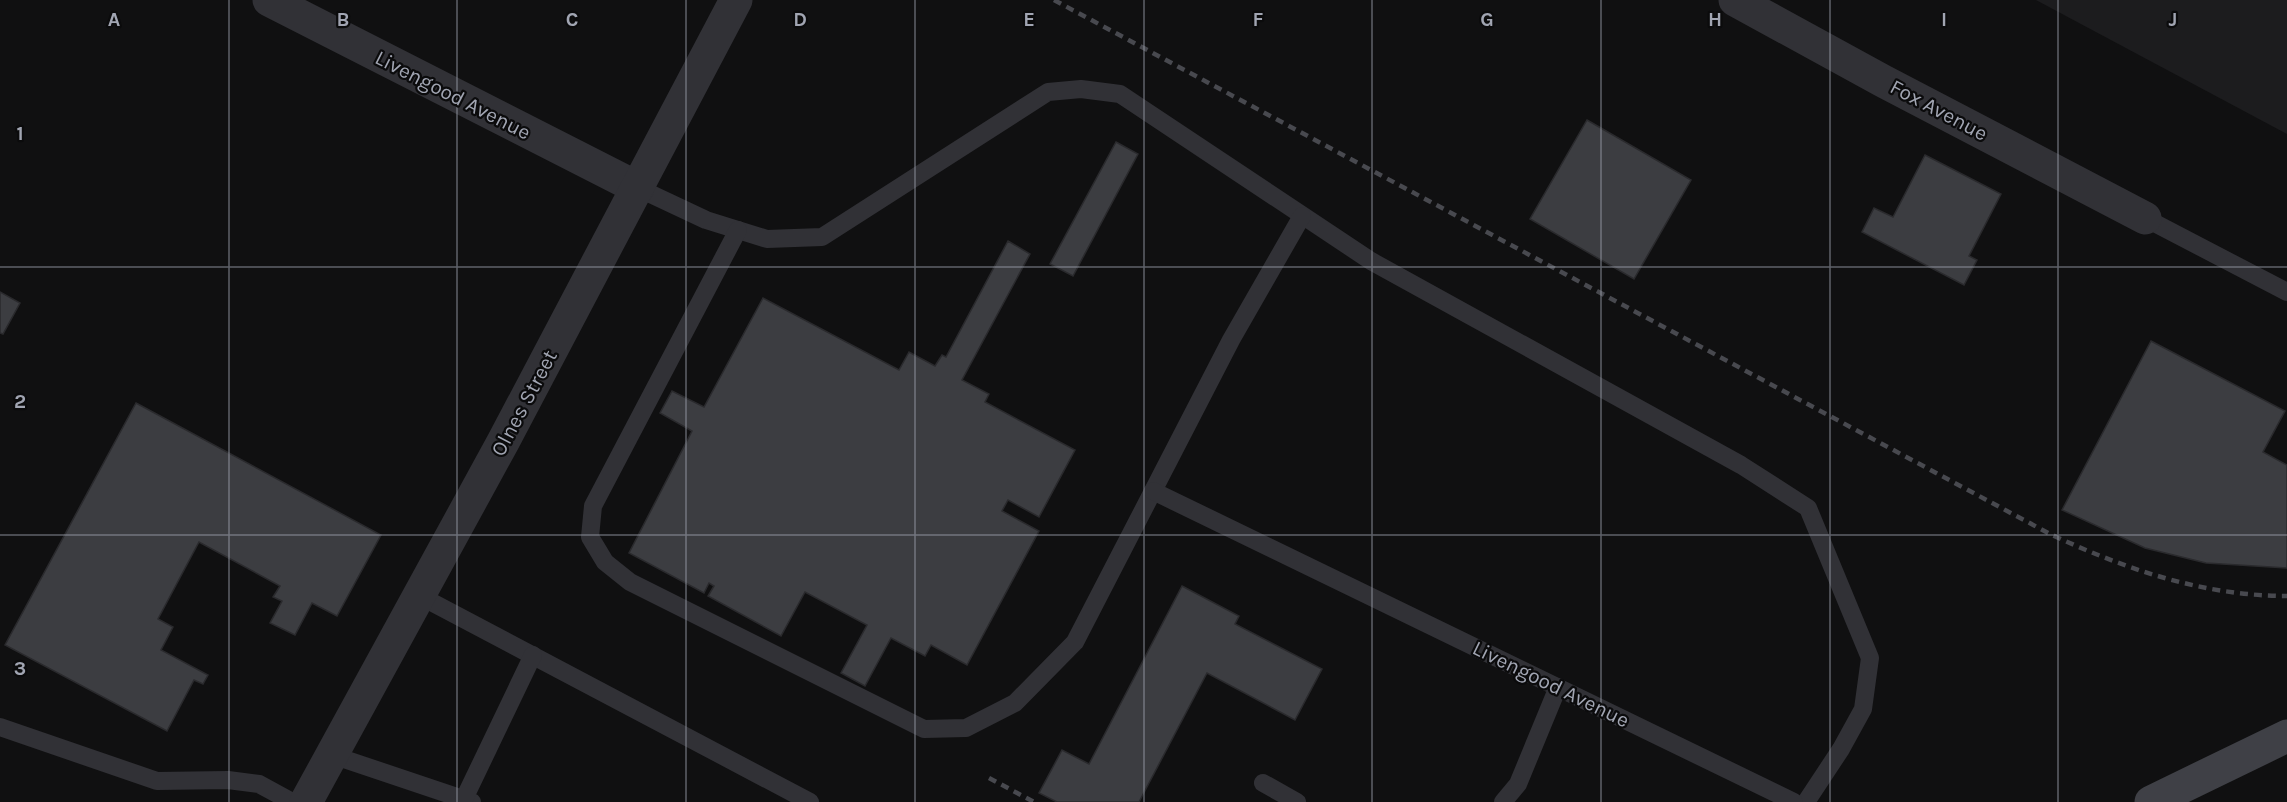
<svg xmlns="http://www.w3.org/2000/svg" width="2287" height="802" font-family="Karla,sans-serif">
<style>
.built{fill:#1c1c1e}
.building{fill:#3c3d41;stroke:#2a2a2d;stroke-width:1.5}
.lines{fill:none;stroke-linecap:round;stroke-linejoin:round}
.lane{stroke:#313136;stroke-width:18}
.street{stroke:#313136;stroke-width:33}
.secondary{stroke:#3f4046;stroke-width:33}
.rail{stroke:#48494f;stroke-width:4.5;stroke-dasharray:8 6;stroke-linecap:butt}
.grid{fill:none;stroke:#a1a5b2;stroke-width:1.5;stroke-opacity:0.55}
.labels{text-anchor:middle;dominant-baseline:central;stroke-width:4.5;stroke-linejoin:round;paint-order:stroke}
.street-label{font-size:21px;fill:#a1a5b2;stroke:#0b0b0c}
.grid-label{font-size:20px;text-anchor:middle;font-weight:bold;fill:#a1a5b2;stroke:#0b0b0c;stroke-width:4.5;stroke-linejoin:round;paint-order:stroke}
</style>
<rect width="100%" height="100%" fill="#101011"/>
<path class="built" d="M2036,0H2287V134Z"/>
<g class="building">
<path d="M1587,120L1691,180L1634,279L1530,219Z"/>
<path d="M1116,142L1138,154L1073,276L1050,264Z"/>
<path d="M1925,155L2001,194L1969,256L1977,260L1964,285L1862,232L1874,208L1893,217Z"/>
<path d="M1008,241L1030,254L962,380L989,394L985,402L1075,450L1039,517L1008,500L1002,511L1039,531L967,665L931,645L925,656L891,638L865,686L841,673L867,625L805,592L781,636L708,596L714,586L709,583L704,593L629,553L692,431L660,413L672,391L704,407L763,298L899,370L909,352L935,366L942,355L946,357Z"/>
<path d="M0,292L20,303L3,334L0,333Z"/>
<path d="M2151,341L2285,411L2263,452L2287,465V568L2206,563L2145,548L2062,510Z"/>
<path d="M136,403L381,535L337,616L312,603L295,635L270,623L282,601L273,597L280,586L199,542L158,619L173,627L161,650L208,675L203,684L194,680L167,731L5,645Z"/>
<path d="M1182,586L1239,616L1235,624L1322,669L1295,720L1207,673L1139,802H1057L1039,793L1062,750L1089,764Z"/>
</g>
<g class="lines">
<g class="lane">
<path d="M638,188L706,220L767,239L822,237L1048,92L1081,89L1120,94L1371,261L1741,465L1808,508L1870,658L1863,709L1841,749L1806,802"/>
<path d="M2145,218L2287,292"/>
<path d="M738,230L593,506L590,537L605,562L630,582L924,729L966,728L1015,703L1075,642L1231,340L1302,216"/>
<path d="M1153,491L1794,802"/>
<path d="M420,596L810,802"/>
<path d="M0,727L157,781L228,780L259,784L292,802"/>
<path d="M332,755L472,802"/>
<path d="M1263,783L1297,802"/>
<path d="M464,799L533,655"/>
<path d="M1503,802L1518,784L1558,687"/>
</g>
<g class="street">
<path d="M269,0L638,188"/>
<path d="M1735,0L1883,81L2145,218"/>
<path d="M306,802L503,442L736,0"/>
</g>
<path class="secondary" d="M2151,802L2287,736"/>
<g class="rail">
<path d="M1054,0L2050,534C2125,569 2203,596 2287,596"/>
<path d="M989,778L1034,802"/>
</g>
</g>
<path class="grid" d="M229,0V802M457,0V802M686,0V802M915,0V802M1144,0V802M1372,0V802M1601,0V802M1830,0V802M2058,0V802M0,267H2287M0,535H2287"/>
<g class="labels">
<g class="street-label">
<text transform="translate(453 95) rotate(27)">Livengood Avenue</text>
<text transform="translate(1939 110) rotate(28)">Fox Avenue</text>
<text transform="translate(524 403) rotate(-62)">Olnes Street</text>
<text transform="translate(1551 684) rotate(26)">Livengood Avenue</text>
</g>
</g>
<g class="grid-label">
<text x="114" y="26">A</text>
<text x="343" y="26">B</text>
<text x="572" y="26">C</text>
<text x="800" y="26">D</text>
<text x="1029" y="26">E</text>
<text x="1258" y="26">F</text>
<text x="1487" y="26">G</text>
<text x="1715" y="26">H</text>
<text x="1944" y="26">I</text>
<text x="2173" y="26">J</text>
<text x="20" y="140">1</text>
<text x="20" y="408">2</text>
<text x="20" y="675">3</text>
</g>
</svg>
